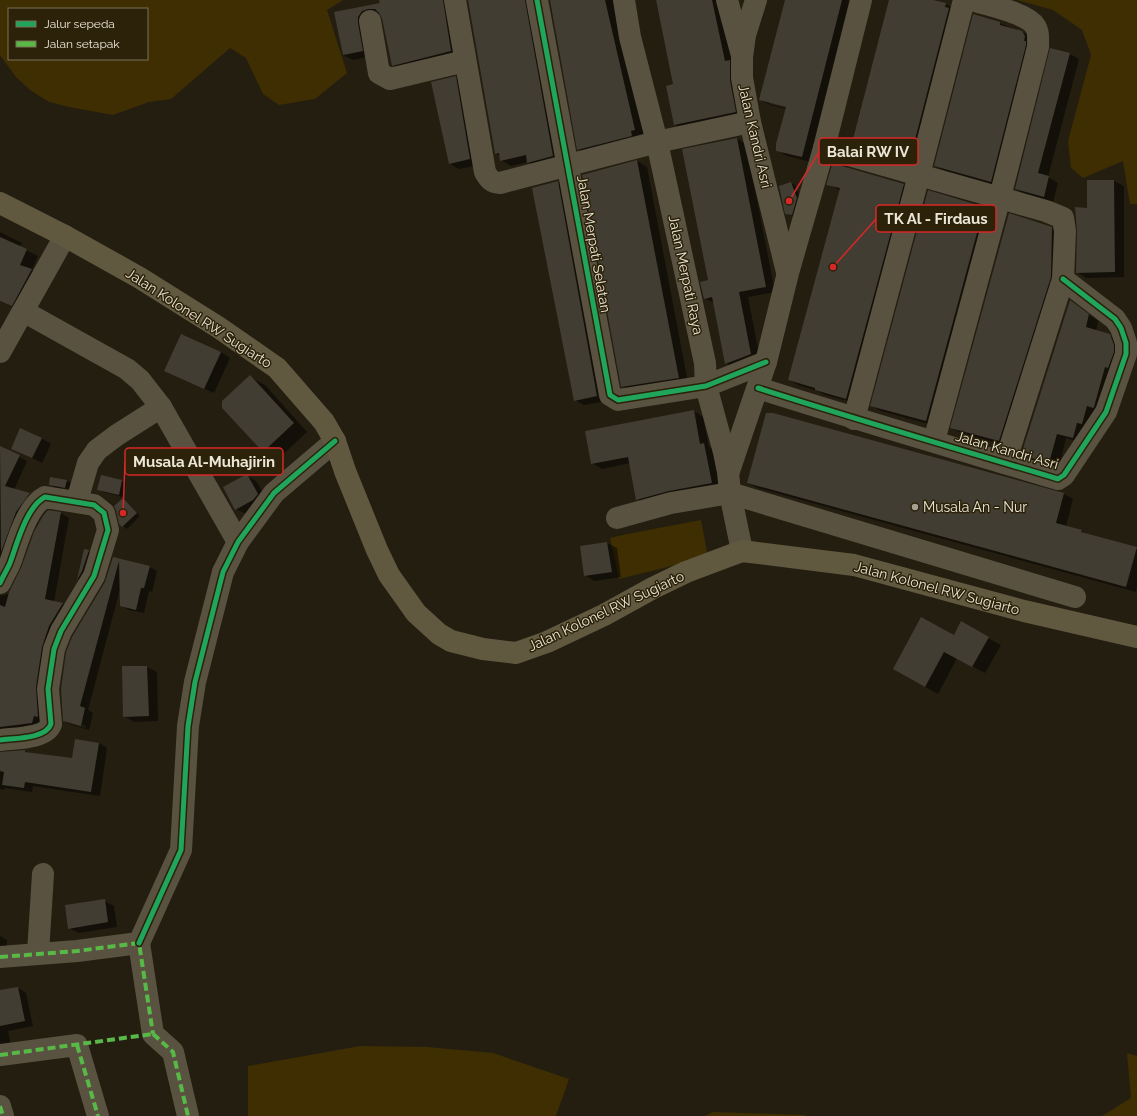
<svg xmlns="http://www.w3.org/2000/svg" width="1137" height="1116" font-family="Raleway,sans-serif">
<style>
.green{fill:#3e2e02;fill-rule:evenodd}
.shadow{fill:#0007;fill-rule:evenodd}
.building{fill:#423d32}
.lines{fill:none;stroke-linecap:round;stroke-linejoin:round}
.minor{stroke:#595241;stroke-width:22}
.major{stroke:#615840;stroke-width:22}
.quiet{stroke:#58b947;stroke-width:4;stroke-dasharray:8 4;stroke-linecap:butt}
.cycleway-casing{stroke:#2c2209;stroke-width:8}
.cycleway{stroke:#20a55d;stroke-width:5}
.poi-dot{fill:#a6a092;stroke:#2c2209;stroke-width:1.5}
.labels{text-anchor:middle;dominant-baseline:central;stroke-width:3;stroke-linejoin:round;paint-order:stroke}
.street-label{font-size:14px;fill:#ece6d7;stroke:#2c2209}
.poi-label{font-size:14px;fill:#ece6d7;stroke:#2c2209;text-anchor:start}
.leader{fill:none;stroke:#d62828;stroke-width:1.5}
.callout-dot{fill:#d62828;stroke:#2c2209;stroke-width:1.5}
.callout{fill:#2c2209;stroke:#d62828;stroke-width:1.5}
.callout-label{font-size:15px;text-anchor:middle;font-weight:bold;fill:#ece6d7}
</style>
<rect width="100%" height="100%" fill="#241e11"/>
<g class="green">
<path d="M0,0H343L327,10L347,73L315,99L279,105L263,94L246,58L230,48L171,99L149,102L113,115L69,107L49,102L30,90L16,77L0,55ZM9,9H147V59H9Z"/>
<path d="M1017,0H1137V204H1130L1123,161L1083,178L1071,168L1068,141L1091,55L1082,30L1053,10Z"/>
<path d="M701,520L708,557L619,579L610,538L627,534Z"/>
<path d="M360,1046L427,1047L493,1053L569,1079L556,1116H248V1066Z"/>
<path d="M1127,1053L1137,1056V1116H1102L1131,1098Z"/>
<path d="M713,1112L804,1115L807,1116H705Z"/>
</g>
<g class="shadow">
<path d="M380,0H453L460,57L402,70L393,65L383,19L381,14H378L371,17L372,56L353,60L343,55L335,13L381,4Z"/>
<path d="M469,0H535L562,161L538,168L528,162L511,166L501,160L500,156L495,153Z"/>
<path d="M551,0H613L644,135L588,155L578,149Z"/>
<path d="M656,0H720L744,117L684,130L675,125L667,87L674,85Z"/>
<path d="M786,0H853L811,162L787,156L777,150L786,109L770,105L760,99ZM769,102L791,107V109L769,104Z"/>
<path d="M890,0H929L946,4L955,10L920,164L863,148L854,143Z"/>
<path d="M974,16L1000,23L1010,28L1022,32L1032,37L1000,187L945,171L935,166Z"/>
<path d="M1051,49L1070,54L1079,59L1048,177L1058,183L1053,202L1025,194L1016,189Z"/>
<path d="M455,77L465,83L479,165L459,169L450,164Z"/>
<path d="M737,139L746,144L775,292L748,297L760,359L735,369L726,363L714,303L705,298Z"/>
<path d="M637,161L647,167L688,383L632,392L622,386Z"/>
<path d="M1088,181H1114L1124,186V277L1086,278L1077,272L1088,209Z"/>
<path d="M558,182L567,187L606,401L584,405L575,400Z"/>
<path d="M790,183L795,185L801,201L796,217L786,213Z"/>
<path d="M828,184L903,185L913,190L856,403L825,395L818,391L798,385L789,380L840,190Z"/>
<path d="M929,192L984,207L993,213L936,426L881,411L872,406Z"/>
<path d="M1051,228L1061,233L1060,283L1008,446L961,433L952,428Z"/>
<path d="M0,232L22,243L20,247L38,256L32,270L42,277L23,311L0,301Z"/>
<path d="M1070,301L1098,321L1096,331L1109,335L1119,340L1123,358L1082,443L1066,438L1059,468L1031,460L1022,454Z"/>
<path d="M221,352L230,358L214,393L175,376Z"/>
<path d="M250,377L265,385L307,432L278,459L264,451Z"/>
<path d="M694,411L703,417L709,447L714,449L721,489L646,505L637,499L630,463L602,469L592,463Z"/>
<path d="M41,438L51,444L42,463L12,448Z"/>
<path d="M0,447L27,461L14,490L29,494L37,498L0,576Z"/>
<path d="M102,476L122,481L126,483L123,497L103,492L99,490Z"/>
<path d="M247,476L256,481L267,500L246,514L236,509Z"/>
<path d="M67,481L71,483L70,489L54,487L50,484Z"/>
<path d="M748,483L1064,494L1073,499L1066,526L1081,531L1090,536L1137,548V586L1136,592L758,488Z"/>
<path d="M123,499L127,502L140,516L127,529L123,526Z"/>
<path d="M61,513L69,518L54,602L63,604L71,609L40,728L0,736V596L8,594L21,571Z"/>
<path d="M607,543L617,548L621,577L594,581L585,575Z"/>
<path d="M85,550L98,557L87,584L78,579Z"/>
<path d="M114,558L150,567L157,571L152,592L149,591L144,613L129,610L121,605L120,589L88,710L93,713L89,730L72,725L64,721ZM71,722L86,726L85,728L71,724Z"/>
<path d="M954,636L988,638L1001,645L985,673L957,658L938,694L894,669Z"/>
<path d="M123,667H147L157,672L158,721L134,722L124,716Z"/>
<path d="M99,743L107,748L100,796L33,786L32,792L5,788L4,790L0,789V753L25,751L30,754L73,759Z"/>
<path d="M104,901L114,906L117,927L79,933L69,928Z"/>
<path d="M0,936L7,940L6,950L0,955Z"/>
<path d="M18,988L26,993L33,1026L8,1031L11,1047L0,1052V991Z"/>
</g>
<g class="building">
<path d="M379,0H443L451,51L392,66L382,18L379,13L375,9H368L362,11L358,17V23L363,51L343,55L334,12L380,3Z"/>
<path d="M468,0H525L553,156L527,163L526,155L500,161L499,153L495,154Z"/>
<path d="M550,0H605L635,130L631,131L632,136L577,150Z"/>
<path d="M656,0H712L725,61L730,60V80L736,112L674,125L666,86L673,84Z"/>
<path d="M785,0H842L802,157L776,151V144L786,107L759,100Z"/>
<path d="M889,0H933L946,3L945,7L949,8L910,159L852,143Z"/>
<path d="M973,14L1000,22V25L1022,31L1025,36L1024,41H1026V45L991,182L934,166Z"/>
<path d="M1050,48L1070,53L1038,173L1049,176L1044,197L1015,189Z"/>
<path d="M456,76L470,159L449,164L431,82Z"/>
<path d="M737,138L766,287L739,292L751,354L725,364L712,297L704,299L700,282L708,280L682,149Z"/>
<path d="M637,160L679,378L621,387L582,175Z"/>
<path d="M835,164L904,184L846,399L815,390V388L788,380L840,188L826,185L832,165Z"/>
<path d="M1087,180H1114L1115,272L1076,273L1077,231L1075,207L1087,208Z"/>
<path d="M558,181L597,396L574,401L532,188Z"/>
<path d="M791,182L797,198L792,215L785,214L779,186Z"/>
<path d="M928,190L984,207L926,421L870,406Z"/>
<path d="M1009,213L1052,227L1051,277L999,441L950,428Z"/>
<path d="M0,237L27,249L20,265L32,269L12,306L0,301Z"/>
<path d="M1070,300L1089,314L1086,327L1110,334L1114,345V352L1108,368L1105,367L1094,407L1093,408L1087,406L1082,424L1077,423L1073,438L1057,434L1049,463L1021,455Z"/>
<path d="M181,334L221,352L204,389L164,371Z"/>
<path d="M250,375L294,423L263,452L222,408V401Z"/>
<path d="M694,410L700,444L704,443L712,483L669,491L636,500L628,457L591,464L585,431Z"/>
<path d="M766,413H773L1064,493L1056,523L1082,530L1081,532L1137,547L1126,587L747,483Z"/>
<path d="M20,428L42,438L32,458L11,449Z"/>
<path d="M0,446L20,455L5,486L30,493L16,512L1,552Z"/>
<path d="M247,474L258,494L253,500L235,510L223,487Z"/>
<path d="M101,475L122,480L119,495L97,490Z"/>
<path d="M50,477L67,480L65,488L49,485Z"/>
<path d="M123,498L137,513L122,527L119,524L116,510L114,506Z"/>
<path d="M48,510L61,512L45,599L63,603L49,626L42,647L36,687L38,717L34,716L32,723L0,727V605L5,607L9,592L21,568L34,532L43,516Z"/>
<path d="M607,542L612,572L584,576L580,546Z"/>
<path d="M84,549L89,550L82,571L77,580Z"/>
<path d="M113,557L150,566L144,588H141L136,610L120,606L119,561L80,706L85,708L81,726L63,721L61,689L66,652L72,637L105,582Z"/>
<path d="M921,617L954,635L961,621L989,637L972,667L944,652L925,687L893,669Z"/>
<path d="M122,666H147L149,716L123,717Z"/>
<path d="M75,739L99,743L91,792L25,782L24,788L2,785L4,772L0,771V752L25,750V752L72,758Z"/>
<path d="M105,899L108,922L68,929L65,905Z"/>
<path d="M18,987L25,1021L0,1026V990Z"/>
</g>
<g class="lines">
<g class="minor">
<path d="M455,0L485,172C489,179 492,183 500,183L657,142L750,122"/>
<path d="M537,0L610,395L618,400L706,386L766,362"/>
<path d="M624,0L630,37L657,142L705,363L706,386L724,452L728,472L730,493L742,551"/>
<path d="M727,0L741,52"/>
<path d="M756,0L745,35L742,57V78L750,122L787,272"/>
<path d="M370,21L379,73L390,79L465,61"/>
<path d="M824,148L1046,211L1063,218L1065,231L1063,279L1005,463"/>
<path d="M23,311L127,369L140,380L161,407L238,542"/>
<path d="M0,352L65,236"/>
<path d="M758,388C858,420 958,449 1058,479L1064,475L1106,412L1126,354V343L1121,328L1115,319L1063,279"/>
<path d="M854,419L919,175L964,0"/>
<path d="M934,441L1000,197L1038,47C1038,41 1039,31 1035,26C1027,13 987,5 972,0"/>
<path d="M729,471L766,362L788,273L824,148L861,0"/>
<path d="M77,501L88,463L97,450L117,435L161,407"/>
<path d="M617,518L671,503L730,493L1075,597"/>
<path d="M0,583C3,576 7,570 10,563C17,544 26,507 45,497L94,505L104,513L108,530L94,576L61,631L54,649L48,689L51,724C46,739 14,738 0,740"/>
<path d="M139,943L181,850L188,726L195,682L223,572L238,542L274,493L335,441"/>
<path d="M38,953L43,874"/>
<path d="M0,957L77,951L139,943L153,1034L173,1052L188,1116"/>
<path d="M0,1055L77,1045L98,1116"/>
<path d="M0,1106L3,1116"/>
</g>
<path class="major" d="M0,203L65,236L140,278L218,327L277,368L324,422L335,441L345,471L377,550L389,575L416,613L439,634L451,641L483,649L516,653L547,642L604,615L653,588L686,572L742,551L854,565L1024,611L1137,637"/>
<g class="quiet">
<path d="M0,957L77,951L139,943L153,1034"/>
<path d="M153,1034L173,1052L188,1116"/>
<path d="M77,1045L98,1116"/>
<path d="M0,1055L153,1034"/>
<path d="M0,1106L3,1116"/>
</g>
<g class="cycleway-casing">
<g id="cycleway">
<path d="M537,0L610,395L618,400L706,386L766,362"/>
<path d="M758,388C858,420 958,449 1058,479L1064,475L1106,412L1126,354V343L1121,328L1115,319L1063,279"/>
<path d="M0,583C3,576 7,570 10,563C17,544 26,507 45,497L94,505L104,513L108,530L94,576L61,631L54,649L48,689L51,724C46,739 14,738 0,740"/>
<path d="M139,943L181,850L188,726L195,682L223,572L238,542L274,493L335,441"/>
</g>
</g>
<use href="#cycleway" class="cycleway"/>
</g>
<circle class="poi-dot" cx="915" cy="507" r="4"/>
<g class="labels">
<g class="street-label">
<text transform="translate(755 136) rotate(77)">Jalan Kandri Asri</text>
<text transform="translate(594 244) rotate(80)">Jalan Merpati Selatan</text>
<text transform="translate(686 275) rotate(78)">Jalan Merpati Raya</text>
<text transform="translate(199 318) rotate(33)">Jalan Kolonel RW Sugiarto</text>
<text transform="translate(1007 450) rotate(16)">Jalan Kandri Asri</text>
<text transform="translate(937 588) rotate(15)">Jalan Kolonel RW Sugiarto</text>
<text transform="translate(606 611) rotate(-25)">Jalan Kolonel RW Sugiarto</text>
</g>
<g class="poi-label">
<text x="923" y="507">Musala An - Nur</text>
</g>
</g>
<path class="leader" d="M789 201L819 152M833 267L876 219M123 513L125 462"/>
<g class="callout-dot">
<circle cx="789" cy="201" r="4"/>
<circle cx="833" cy="267" r="4"/>
<circle cx="123" cy="513" r="4"/>
</g>
<g class="callout">
<rect x="819" y="138" width="99" height="27" rx="4"/>
<rect x="876" y="205" width="120" height="27" rx="4"/>
<rect x="125" y="448" width="158" height="27" rx="4"/>
</g>
<g class="callout-label">
<text x="868" y="157">Balai RW IV</text>
<text x="936" y="224">TK Al - Firdaus</text>
<text x="204" y="467">Musala Al-Muhajirin</text>
</g>
<rect x="8" y="8" width="140" height="52" fill="#2c2209" stroke="#79705b"/>
<rect x="16" y="21" width="20" height="6" fill="#20a55d" stroke="#79705b"/>
<text x="44" y="28" font-size="12" fill="#ece6d7">Jalur sepeda</text>
<rect x="16" y="41" width="20" height="6" fill="#58b947" stroke="#79705b"/>
<text x="44" y="48" font-size="12" fill="#ece6d7">Jalan setapak</text>
</svg>
